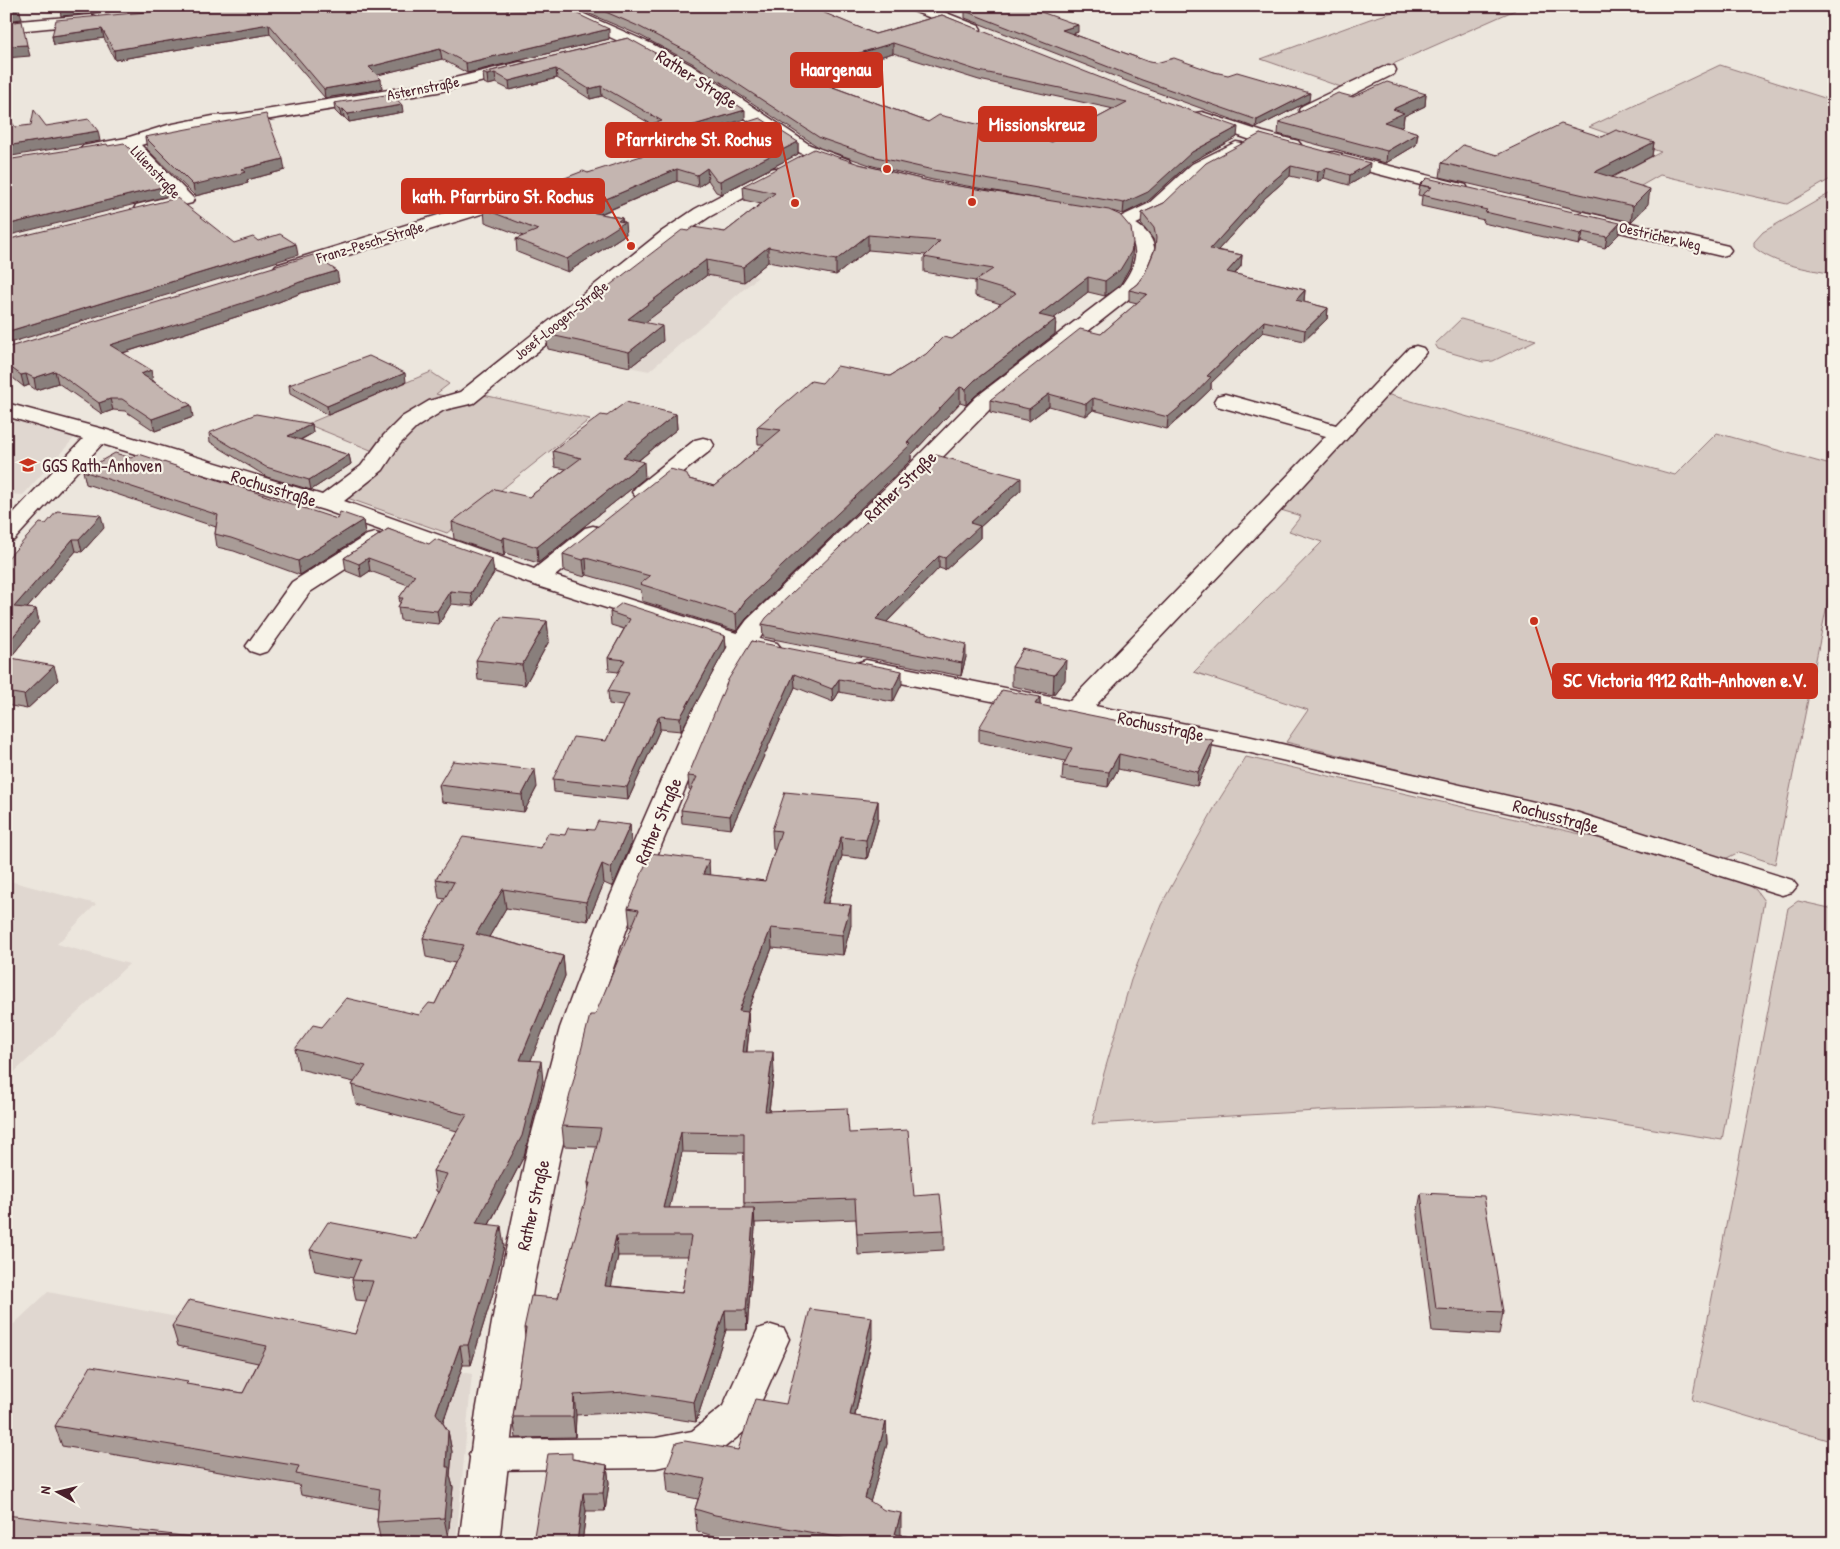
<svg xmlns="http://www.w3.org/2000/svg" width="1840" height="1549" font-family="'Patrick Hand',sans-serif">
<style>
.built{fill:#e0d7d0}
.green{fill:#d5c9c2;stroke:#907476}
.lines{fill:none;stroke-linecap:round;stroke-linejoin:round}
.minor-casing{stroke:#4a1f2b;stroke-width:3}
.major-casing{stroke:#4a1f2b;stroke-width:3}
.minor{fill:#f7f3e8;fill-rule:evenodd}
.major{fill:#f7f3e8;fill-rule:evenodd}
.wall{fill:#a99c97;stroke:#4a1f2b;fill-rule:evenodd}
.shaded-wall{fill:#897f7b;stroke:#4a1f2b}
.building{fill:#c4b5b0;stroke:#4a1f2b;fill-rule:evenodd}
.labels{text-anchor:middle;dominant-baseline:central;stroke-width:4.5;stroke-linejoin:round;paint-order:stroke}
.far-street-label{font-size:15px;fill:#4a1f2b;stroke:#f7f3e8}
.street-label{font-size:18px;fill:#4a1f2b;stroke:#f7f3e8}
.poi-label{font-size:18px;fill:#4a1f2b;stroke:#f7f3e8;text-anchor:start}
.leader{fill:none;stroke:#c8321e;stroke-width:2}
.callout-dot{fill:#c8321e;stroke:#f7f3e8;stroke-width:2}
.callout{fill:#c8321e;stroke:#c8321e;stroke-width:2}
.callout-label{font-size:19px;text-anchor:middle;font-weight:bold;fill:#fff}
</style>
<rect width="100%" height="100%" fill="#ece6dd"/>
<filter id="ink" filterUnits="userSpaceOnUse"><feTurbulence type="fractalNoise" baseFrequency=".02" numOctaves="2"/><feDisplacementMap in="SourceGraphic" scale="10" xChannelSelector="R" yChannelSelector="G"/><feConvolveMatrix kernelMatrix="1 2 1 2 8 2 1 2 1" color-interpolation-filters="sRGB"/></filter>
<g filter="url(#ink)">
<g class="built">
<path d="M654,258L758,277L649,371L569,355L581,345Z"/>
<path d="M6,417L76,436L23,495L8,494L6,496Z"/>
<path d="M6,880L96,904L57,944L129,964L6,1080Z"/>
<path d="M48,1292L472,1374L456,1543H6V1321L14,1324Z"/>
</g>
<g class="green">
<path d="M1414,6H1515V10L1341,87L1261,59L1370,19Z"/>
<path d="M1720,65L1834,101V177L1787,204L1660,175L1592,214L1558,205L1661,152L1589,127Z"/>
<path d="M1834,191V274C1808,269 1774,265 1754,247V242L1763,232Z"/>
<path d="M1461,319L1536,340L1493,361L1483,362L1438,349L1435,344Z"/>
<path d="M431,372L449,384L436,394L469,402L479,394L590,419L447,533L333,493L378,453L307,424Z"/>
<path d="M1379,392L1675,475L1717,433L1834,466V570L1775,864L1739,852L1721,861L1568,811L1286,742L1308,710L1194,672L1322,542L1289,531L1301,516L1274,508Z"/>
<path d="M1246,757L1628,845L1743,881L1756,890L1764,901L1722,1140L1592,1119L1483,1106L1334,1110L1092,1124L1102,1080L1131,980L1161,905L1217,803Z"/>
<path d="M1798,901L1834,909V1442L1692,1400L1788,908Z"/>
</g>
<g class="lines">
<g class="minor-casing">
<g id="minor">
<path d="M906,6H929L979,26L981,29L979,32H967L908,9Z"/>
<path d="M92,15L98,17L100,20L98,23L6,32V22Z"/>
<path d="M520,62L526,63L528,67L526,71L438,92L241,124C206,127 174,134 141,145L194,199L192,203L143,215L136,213L134,209L136,205L172,196L125,149L89,155L83,154L80,150L83,146L126,138L168,125L213,116L241,114L438,82Z"/>
<path d="M1388,65L1394,66L1396,70L1394,74L1314,114L1308,115L1302,114L1299,110L1302,106Z"/>
<path d="M1202,112L1263,132L1298,141L1301,145L1298,149L1292,150L1251,140L1196,121L1193,117L1196,113Z"/>
<path d="M1236,142L1242,143L1245,147L1242,151L1204,172L1162,212L1132,226L1125,228L1118,226L1116,222L1118,218L1148,204L1192,164Z"/>
<path d="M1334,152L1466,185L1468,189L1466,193L1459,195L1328,161L1325,157L1328,153Z"/>
<path d="M776,168L782,169L785,173L782,177L709,217L675,240L474,403L444,410L417,427L400,444L383,470L344,501L534,569L585,528L593,526L601,528L605,533L601,538L555,576L746,636L777,643L781,648L777,653L768,656L732,648L528,583L324,510L102,444L14,540L6,542V521L83,439L6,416V403L107,430L322,495L361,466L384,435L402,417L429,401L460,392L661,232L695,209L770,169Z"/>
<path d="M545,182L552,184L554,188L552,192L290,273L283,275L276,273L273,269L276,265Z"/>
<path d="M1584,212L1728,246L1731,250L1728,254L1721,256L1577,222L1575,218L1577,214Z"/>
<path d="M1416,346L1423,348L1426,352L1423,356L1283,508L1095,706L1247,736L1569,810L1792,880L1797,886L1792,892L1782,895L1772,892L1561,825L1247,752L866,676L857,673L853,668L857,663L866,660L1070,701L1326,436L1217,406L1214,401L1217,396L1225,394L1336,425L1409,348Z"/>
<path d="M703,438L711,440L714,445L711,450L652,497L644,499L636,497L632,492L636,487L695,440Z"/>
<path d="M375,533L383,535L387,540L383,545L310,592L268,651L259,654L250,651L246,646L292,582L367,535Z"/>
<path d="M771,1325L784,1329L789,1339L750,1427L715,1455L656,1468L488,1470L475,1466L469,1455L475,1444L488,1440L656,1438L692,1431L723,1406L758,1329Z"/>
</g>
</g>
<g class="major-casing">
<g id="major">
<path d="M565,6H581L580,11L584,14L652,44L691,65L810,145L850,160L853,164L850,168L844,169C781,154 733,105 678,72C644,52 608,36 572,20L564,13Z"/>
<path d="M1094,209C1120,215 1161,226 1154,261C1152,274 1142,284 1135,294L992,407L921,479L765,630L727,692L705,741L630,920L592,1028L560,1155L534,1283L514,1412L499,1543H459L476,1412L499,1283L526,1155L560,1028L600,920L678,741L701,692L728,646L747,620L905,469L976,397L1121,286C1152,244 1129,229 1087,219L1085,215L1087,211Z"/>
</g>
</g>
<use href="#minor" class="minor"/>
<use href="#major" class="major"/>
</g>
<g class="wall">
<path d="M213,6L609,39L467,73L442,59L377,75L382,89L325,98L270,34L115,60L104,38L54,45L52,36Z"/>
<path d="M581,6H828L816,10L875,34L942,15L1237,137L1191,162L1147,202L1123,214L1112,211L1132,258L1130,267L1120,285L1105,296L1088,292L1054,318L1056,319L1055,334L975,396L966,405L960,403L911,455V460L746,619L737,631L642,601L641,590L587,575L585,577L564,571L563,554L689,479L714,486L764,444H758L757,427L822,383L890,376L952,339L1001,304L975,296V281L924,272V257L926,255L868,250L836,275L768,262L744,282L707,275L645,322L663,341L630,367L548,349L546,334L688,231L725,232L761,204L744,200L743,186L859,164L933,182L1051,201L933,180L873,166L820,148L692,63L639,35L585,12L582,10ZM893,53L979,80L1114,109L1052,142L928,122L833,87L840,84V74L831,71Z"/>
<path d="M965,11L1078,32L1073,34L1149,62L1214,72L1309,101L1256,128L1142,87L965,18Z"/>
<path d="M628,38L745,119L661,145L643,136V126L651,124L602,96L590,99L557,78L510,90L496,83L488,85L484,83L483,73Z"/>
<path d="M1426,94L1425,106L1404,116L1403,125L1399,127L1418,133L1416,145L1386,163L1278,134L1279,122L1353,97Z"/>
<path d="M334,103L403,112L349,122L344,117H341L335,111Z"/>
<path d="M1260,134L1369,173L1349,185L1324,178L1317,182L1290,176L1265,198L1218,250L1242,255L1241,266L1235,274L1305,290L1304,302L1328,308L1327,319L1304,341L1263,332L1211,383V389L1192,407L1167,429L1093,410L1086,416L1049,406L1029,421L990,412V400L1101,334L1137,303L1129,301V290L1137,284L1145,273L1155,248L1153,239L1141,224L1142,213L1164,203Z"/>
<path d="M145,137L285,170L247,180L248,183L195,196L147,149Z"/>
<path d="M1602,137L1654,142L1652,156L1611,177L1648,204L1631,222L1440,177L1442,163L1497,155Z"/>
<path d="M798,142V154L721,194L716,192L708,180L698,187L677,181L601,214L622,218L626,234L568,272L517,252L516,239L523,236L485,222L484,209L588,173Z"/>
<path d="M1420,185L1619,234L1605,248L1581,242L1579,245L1483,223L1484,220L1421,206L1422,196L1418,195Z"/>
<path d="M339,282L301,293L264,308L123,353L193,417L155,431L125,411L113,410L102,414L58,383L36,390L29,385L24,387L13,378L6,380V348Z"/>
<path d="M406,382L328,415L290,394L289,385Z"/>
<path d="M676,414L677,429L638,461L645,478L538,563L505,553L504,556L454,539L452,522L529,497L566,469L555,467L553,451L607,416Z"/>
<path d="M312,424L313,433L301,440L349,455L351,464L311,490L267,477L210,442L209,433Z"/>
<path d="M83,471L337,519L363,520L365,534L300,575L234,551L217,547L215,534L216,527L86,484Z"/>
<path d="M1021,490L980,527V538L945,570L939,568L887,622L966,657L961,676L763,637L762,624Z"/>
<path d="M104,528L82,552L76,551L27,608L36,609L39,622L10,658L58,680L27,709L6,705V560Z"/>
<path d="M388,529L494,573L473,606L451,604L439,624L400,620L398,607L400,603L399,598L408,585L370,571L361,577L346,571L344,558Z"/>
<path d="M610,612L725,636L726,648L681,731L660,729L628,800L554,792L553,779L606,741L623,706L609,704L608,691L619,672L609,671L608,658L624,629L611,625Z"/>
<path d="M547,621L549,641L525,685L478,680L476,660Z"/>
<path d="M752,641L902,684L893,702L839,692L833,702L795,687L731,829L682,823L681,810L691,790L689,789L688,776Z"/>
<path d="M1023,649L1065,680L1053,695L1012,686V667Z"/>
<path d="M1040,697V706L1211,755L1197,786L1118,769L1108,787L1062,780L1063,766L1065,761L979,742V728Z"/>
<path d="M439,785L537,787L524,812L442,802Z"/>
<path d="M878,801V820L867,859L842,856L828,903L851,925L843,955L772,948L748,1011L749,1031L747,1052L774,1072L769,1111L849,1133L914,1196L944,1230V1250L858,1255L856,1219L755,1223V1228L747,1330H726L696,1422L628,1412L576,1415L575,1437L516,1438L513,1417L525,1337L524,1328L558,1298L589,1189L588,1183L597,1147L564,1146L562,1126L632,927H630L628,908L710,875L765,881L775,850L773,849L772,830ZM682,1152L744,1153V1208H669ZM618,1256H688L682,1293L611,1286Z"/>
<path d="M630,825L631,844L613,887L604,883L588,921L506,908L489,937L563,956L565,976L530,1061L543,1081L524,1156L489,1225L504,1246L493,1293L471,1365H463L443,1423L448,1431L452,1452L450,1476L453,1487L448,1538L381,1543L377,1522L378,1509L301,1495L299,1485L62,1446L55,1426L189,1385L243,1393L258,1363L178,1346L172,1326L355,1334L367,1301L356,1300L352,1280L353,1278L315,1271L310,1250L416,1239L438,1192L436,1191L433,1171L457,1131L356,1104L352,1085L354,1082L299,1069L295,1049L322,1027L419,1015L435,1004L455,963L426,957L423,938L445,899L439,898L436,879L541,848L565,835Z"/>
<path d="M1421,1193L1503,1312L1499,1335L1432,1331L1417,1215Z"/>
<path d="M872,1338L855,1416L886,1422L887,1444L870,1502L901,1535L936,1543H750L716,1537L697,1531L695,1509L698,1499L668,1493L666,1471L738,1450L786,1404Z"/>
<path d="M573,1459L607,1465L609,1483L605,1511H586L582,1543H506L534,1536Z"/>
</g>
<g class="shaded-wall">
<path d="M59,6H175L61,16Z"/>
<path d="M802,6H828L802,13Z"/>
<path d="M19,8L22,19L6,21V9Z"/>
<path d="M269,24L270,34L115,60L114,50Z"/>
<path d="M1078,25V32L1062,37V30Z"/>
<path d="M102,29L104,38L54,45L52,36Z"/>
<path d="M609,29V39L467,73L466,63Z"/>
<path d="M893,43V53L816,75V66Z"/>
<path d="M27,45L30,56L6,58V46Z"/>
<path d="M440,49L442,59L370,77L369,67Z"/>
<path d="M556,69L557,78L510,90L509,81Z"/>
<path d="M495,73L496,83L488,85L487,75Z"/>
<path d="M840,74V84L820,92L819,82Z"/>
<path d="M381,79L382,89L325,98L324,89Z"/>
<path d="M601,86L602,96L590,99L589,89Z"/>
<path d="M1310,93L1309,101L1256,128L1257,120Z"/>
<path d="M1426,94L1425,106L1404,116L1403,125L1383,135L1384,122L1393,109Z"/>
<path d="M402,105L403,112L349,122L348,114Z"/>
<path d="M343,109L344,117H341L340,110Z"/>
<path d="M745,110V119L661,145L660,135Z"/>
<path d="M1238,127L1237,137L1191,162L1147,202L1123,214L1124,203L1192,152Z"/>
<path d="M98,131L100,141L6,157V146Z"/>
<path d="M1418,133L1416,145L1386,163L1387,151Z"/>
<path d="M798,142V154L721,194L720,181Z"/>
<path d="M1654,142L1652,156L1593,187L1595,172Z"/>
<path d="M283,159L285,170L247,180L248,183L195,196L193,185L242,169Z"/>
<path d="M1370,163L1369,173L1349,185L1350,175Z"/>
<path d="M1291,166L1290,176L1265,198L1209,260L1210,249L1266,187Z"/>
<path d="M707,168L708,180L698,187L697,175Z"/>
<path d="M1326,168L1324,178L1317,182L1318,172Z"/>
<path d="M677,169V181L581,222L580,210Z"/>
<path d="M166,186L168,196L6,236V225Z"/>
<path d="M1650,189L1648,204L1631,222L1633,206Z"/>
<path d="M622,218V223L625,222L626,234L568,272L567,259Z"/>
<path d="M1620,223L1619,234L1605,248L1607,237Z"/>
<path d="M1583,232L1581,242L1579,245L1581,234Z"/>
<path d="M868,235V250L836,275V260Z"/>
<path d="M1133,243L1132,258L1130,267L1120,285L1105,296V281Z"/>
<path d="M296,244L298,255L6,344V332Z"/>
<path d="M768,247V262L744,282L743,267Z"/>
<path d="M1242,255L1241,266L1227,283V272Z"/>
<path d="M706,260L707,275L630,334L628,319Z"/>
<path d="M337,271L339,282L301,293L264,308L113,356L110,345L300,282Z"/>
<path d="M1088,277V292L1039,330V315Z"/>
<path d="M1305,290L1304,301L1295,312L1296,300Z"/>
<path d="M1328,308L1327,319L1304,341L1305,330Z"/>
<path d="M1056,319L1055,334L975,396L966,405V389L975,380Z"/>
<path d="M1264,321L1263,332L1211,383V389L1192,407L1167,429L1168,417L1207,376Z"/>
<path d="M662,326L663,341L630,367L629,352Z"/>
<path d="M10,367L13,378L6,380V368Z"/>
<path d="M151,370L153,382L141,374Z"/>
<path d="M55,371L58,383L36,390L34,378Z"/>
<path d="M405,373L406,382L328,415L327,406Z"/>
<path d="M26,374L29,385L24,387L21,375Z"/>
<path d="M960,387V403L911,455V460L746,619L737,631L736,614L745,601L907,443Z"/>
<path d="M1049,394V406L1029,421V409Z"/>
<path d="M1093,398V410L1086,416V404Z"/>
<path d="M110,399L113,410L102,414L99,403Z"/>
<path d="M191,405L193,417L155,431L152,419Z"/>
<path d="M676,414L677,429L624,472L623,457Z"/>
<path d="M312,424L313,433L290,445L288,436Z"/>
<path d="M349,455L351,464L311,490L309,480Z"/>
<path d="M644,462L645,478L538,563L537,547Z"/>
<path d="M1021,478V490L980,527V538L945,570V558L970,523Z"/>
<path d="M101,515L104,528L82,552L79,539Z"/>
<path d="M363,520L365,534L300,575L298,561Z"/>
<path d="M504,537L505,553L504,556L502,540Z"/>
<path d="M73,539L76,551L17,620L14,607Z"/>
<path d="M939,556V568L877,632L876,619Z"/>
<path d="M368,558L370,571L361,577L359,564Z"/>
<path d="M586,558L587,575L585,577L583,560Z"/>
<path d="M492,559L494,573L473,606L471,593Z"/>
<path d="M450,591L451,604L439,624L437,611Z"/>
<path d="M36,609L39,622L6,663V645Z"/>
<path d="M547,621L549,641L525,685L522,665Z"/>
<path d="M725,636L726,648L681,731L680,718Z"/>
<path d="M966,644V657L961,676L962,663Z"/>
<path d="M1066,660L1065,680L1053,695L1054,675Z"/>
<path d="M54,666L58,680L27,709L24,695Z"/>
<path d="M902,671V684L893,702V689Z"/>
<path d="M794,674L795,687L731,829L730,816Z"/>
<path d="M839,679V692L833,702L832,689Z"/>
<path d="M1040,697V711L1035,704Z"/>
<path d="M659,716L660,729L628,800L627,787Z"/>
<path d="M1213,740L1211,755L1197,786L1198,772Z"/>
<path d="M1119,754L1118,769L1108,787L1109,772Z"/>
<path d="M535,770L537,787L524,812L522,795Z"/>
<path d="M878,801V820L867,859L866,840Z"/>
<path d="M630,825L631,844L613,887L611,868Z"/>
<path d="M841,837L842,856L822,922V903Z"/>
<path d="M709,860L710,879L703,874Z"/>
<path d="M602,864L604,883L588,921L586,902Z"/>
<path d="M503,889L506,908L479,954L476,934Z"/>
<path d="M851,905V925L843,955L842,935Z"/>
<path d="M771,928L772,948L740,1031L739,1011Z"/>
<path d="M563,956L565,976L523,1080L520,1060Z"/>
<path d="M748,1012L749,1031L744,1072L743,1052Z"/>
<path d="M773,1052L774,1072L766,1131L765,1111Z"/>
<path d="M541,1061L543,1081L524,1156L479,1244L476,1223Z"/>
<path d="M681,1132L682,1152L665,1228L663,1208Z"/>
<path d="M754,1208L755,1228L747,1330L746,1310Z"/>
<path d="M501,1226L504,1246L493,1293L471,1365L468,1345Z"/>
<path d="M616,1236L618,1256L607,1306L605,1286Z"/>
<path d="M725,1310L726,1330L696,1422L694,1402Z"/>
<path d="M872,1317V1338L850,1437V1415Z"/>
<path d="M460,1345L463,1365L439,1433L436,1413Z"/>
<path d="M574,1395L576,1415L575,1437L573,1417Z"/>
<path d="M886,1422L887,1444L865,1520V1498Z"/>
<path d="M448,1431L452,1452L450,1476L453,1487L448,1538L444,1518L446,1467Z"/>
<path d="M607,1465L609,1483L605,1511L603,1493Z"/>
<path d="M583,1493L586,1511L582,1543H577Z"/>
<path d="M901,1513V1535L895,1534Z"/>
</g>
<g class="building">
<path d="M6,6H19V8L6,9Z"/>
<path d="M213,6H440L541,11L567,9L609,29L466,63L440,49L369,67L381,79L324,89L269,24L114,50L102,29L52,36L56,20Z"/>
<path d="M592,6H808L875,34L942,15L1129,89L1238,127L1192,152L1148,192L1124,203L933,170L872,156L820,138L692,54L638,26ZM893,43L979,71L1127,102L1052,142L939,115L928,122L819,82L840,74L816,66Z"/>
<path d="M980,6H1024L1078,25L1062,30L1149,62L1156,63L1174,58L1214,72L1228,75L1237,72L1310,93L1257,120L1142,80L965,11Z"/>
<path d="M22,21L27,45L6,46V23Z"/>
<path d="M628,38L677,65L745,110L660,135L643,126L662,121L601,86L589,89L556,69L509,81L495,73L487,75L483,73Z"/>
<path d="M1387,82L1426,94L1393,109L1404,113L1384,122L1418,133L1387,151L1279,122L1338,93L1353,97Z"/>
<path d="M392,94L402,105L348,114L343,109L340,110L334,103Z"/>
<path d="M34,110L46,126L89,119L98,131L6,146V123L12,122L15,127L31,125Z"/>
<path d="M266,114L283,159L242,169L246,172L193,185L145,137Z"/>
<path d="M760,118L798,142L720,181L716,180L707,168L697,175L677,169L580,210L622,218L618,221L625,222L567,259L516,239L538,230L484,209L578,173L583,171L588,173Z"/>
<path d="M1561,124L1602,137L1616,130L1654,142L1595,172L1650,189L1633,206L1442,163L1463,145L1497,155Z"/>
<path d="M1260,134L1370,163L1350,175L1326,168L1318,172L1291,166L1266,187L1210,249L1242,255L1227,272L1305,290L1296,300L1328,308L1305,330L1264,321L1207,376L1211,377L1193,396L1168,417L1093,398L1086,404L1049,394L1029,409L990,400L1080,329L1101,334L1147,294L1129,290L1137,284L1145,273L1155,249L1156,238L1154,228L1142,213L1164,203L1206,163Z"/>
<path d="M124,143L166,186L6,225V160L107,144L108,146Z"/>
<path d="M814,149L859,164L933,182L1109,210L1120,215L1131,228L1133,243L1131,252L1120,270L1105,281L1088,277L1039,315L1056,319L975,380L966,389L960,387L907,443L911,444L745,601L736,614L640,584L650,576L586,558L583,560L563,554L670,469L686,473L689,479L714,486L781,430L757,427L811,381L822,383L837,366L890,376L926,354L943,337L952,339L1016,293L975,281L993,269L924,257L940,241L868,235L836,260L768,247L743,267L706,260L628,319L662,326L629,352L546,334L682,230L688,231L693,227L725,232L775,193L743,186Z"/>
<path d="M1427,178L1620,223L1607,237L1583,232L1581,234L1485,212L1487,210L1422,195L1432,187L1420,185Z"/>
<path d="M177,198L234,243L253,237L258,241L280,234L296,244L6,332V240Z"/>
<path d="M313,255L337,271L300,282L262,297L110,345L151,370L141,374L191,405L152,419L122,399H110L99,403L55,371L34,378L26,374L21,375L10,367L6,368V348Z"/>
<path d="M369,356L405,373L327,406L289,385Z"/>
<path d="M626,402L676,414L623,457L644,462L537,547L504,537L502,540L452,522L495,489L529,497L581,458L553,451L601,415L607,416Z"/>
<path d="M256,414L312,424L288,436L349,455L309,480L266,467L209,433Z"/>
<path d="M115,453L131,458L139,454L337,519L340,512L363,520L298,561L231,538L215,534L218,515L83,471Z"/>
<path d="M936,455L1021,478L970,523L980,526L945,558L939,556L876,619L966,644L962,663L762,624L766,618Z"/>
<path d="M57,511L101,515L79,539H73L14,607L36,609L6,645V560L40,523L46,524Z"/>
<path d="M388,529L429,544L435,539L492,559L471,593L450,591L437,611L398,607L403,598H399L415,575L368,558L359,564L344,558Z"/>
<path d="M622,603L725,636L680,718L659,716L627,787L553,779L573,737L606,741L629,694L608,691L625,660L608,658L630,619L610,612Z"/>
<path d="M501,617L547,621L522,665L476,660Z"/>
<path d="M752,641L902,671L893,689L839,679L832,689L794,674L730,816L681,810L697,777L688,776L728,680Z"/>
<path d="M1023,649L1066,660L1054,675L1012,667Z"/>
<path d="M6,657L54,666L24,695L6,692Z"/>
<path d="M1002,690L1040,697L1035,704L1213,740L1198,772L1119,754L1109,772L1063,766L1072,748L979,728Z"/>
<path d="M453,761L535,770L522,795L439,785Z"/>
<path d="M785,792L878,801L866,840L841,837L822,903L851,905L842,935L771,928L739,1011L748,1012L743,1052H773L765,1111L847,1108L849,1133L908,1130L914,1196L940,1194L944,1230L857,1234L855,1199L744,1203V1133L681,1132L663,1208H754L746,1310H725L694,1402L626,1392L574,1395L573,1417H513L526,1328H524L531,1296L558,1298L590,1183H588L601,1128L562,1126L590,1015H595L639,910L628,908L650,853L709,860L703,874L765,881L781,831L772,830ZM616,1236H691L682,1293L605,1286Z"/>
<path d="M598,821L630,825L611,868L602,864L586,902L503,889L476,934L563,956L520,1060L541,1061L522,1136L476,1223L501,1226L490,1272L468,1345H460L436,1413L448,1431L446,1467H449L444,1518L377,1522L380,1489L296,1474L299,1466L55,1426L91,1366L188,1382L186,1384L243,1393L267,1346L172,1326L189,1300L355,1334L373,1281L352,1280L360,1260L310,1250L328,1222L416,1239L447,1174L433,1171L467,1115L352,1085L366,1066L295,1049L313,1025L322,1027L346,998L419,1015L429,1003L435,1004L464,945L423,938L454,882L436,879L463,837L541,848L548,833L565,835L568,828L594,830Z"/>
<path d="M1421,1193L1484,1196L1503,1312L1436,1309Z"/>
<path d="M810,1309L872,1317L850,1415L886,1422L865,1498L884,1510L901,1513L895,1534L936,1542V1543H852L853,1540L715,1515L695,1509L705,1479L666,1471L676,1443L685,1441L738,1450L755,1399L786,1404Z"/>
<path d="M572,1453V1459L607,1465L603,1493H583L577,1543H506L507,1536H534L548,1454Z"/>
<path d="M6,1515L191,1537L190,1540L217,1543H6Z"/>
</g>
</g>
<defs>
<g id="school-bare" transform="scale(1.35)"><path d="M0-5L7-2L0 1L-7-2ZM-4 1L0 2.5L4 1V4Q0 6-4 4Z" fill="#c8321e" stroke="#f7f3e8" stroke-width="2.5" paint-order="stroke"/></g>
</defs>
<g fill-rule="evenodd">
<use href="#school-bare" x="28" y="465"/>
</g>
<g class="labels">
<g class="far-street-label">
<text transform="translate(423 88) rotate(-11)">Asternstraße</text>
<text transform="translate(156 172) rotate(47)">Lilienstraße</text>
<text transform="translate(1660 236) rotate(13)">Oestricher Weg</text>
<text transform="translate(370 242) rotate(-17)">Franz-Pesch-Straße</text>
<text transform="translate(561 320) rotate(-39)">Josef-Loogen-Straße</text>
</g>
<g class="street-label">
<text transform="translate(697 79) rotate(33)">Rather Straße</text>
<text transform="translate(900 486) rotate(-44)">Rather Straße</text>
<text transform="translate(274 488) rotate(17)">Rochusstraße</text>
<text transform="translate(1161 726) rotate(12)">Rochusstraße</text>
<text transform="translate(1556 816) rotate(15)">Rochusstraße</text>
<text transform="translate(658 821) rotate(-67)">Rather Straße</text>
<text transform="translate(533 1205) rotate(-77)">Rather Straße</text>
</g>
<g class="poi-label">
<text x="42" y="465">GGS Rath-Anhoven</text>
</g>
</g>
<path class="leader" d="M887 169L882 70M972 202L979 124M795 203L781 140M631 246L604 196M1534 621L1553 681"/>
<g class="callout-dot">
<circle cx="887" cy="169" r="5"/>
<circle cx="972" cy="202" r="5"/>
<circle cx="795" cy="203" r="5"/>
<circle cx="631" cy="246" r="5"/>
<circle cx="1534" cy="621" r="5"/>
</g>
<g class="callout">
<rect x="791" y="53" width="91" height="34" rx="5"/>
<rect x="979" y="107" width="117" height="34" rx="5"/>
<rect x="606" y="123" width="175" height="34" rx="5"/>
<rect x="402" y="179" width="202" height="34" rx="5"/>
<rect x="1553" y="664" width="264" height="34" rx="5"/>
</g>
<g class="callout-label">
<text x="836" y="76">Haargenau</text>
<text x="1037" y="131">Missionskreuz</text>
<text x="694" y="146">Pfarrkirche St. Rochus</text>
<text x="503" y="203">kath. Pfarrbüro St. Rochus</text>
<text x="1685" y="687">SC Victoria 1912 Rath-Anhoven e.V.</text>
</g>
<rect width="1840" height="1549" fill="none" stroke="#f7f3e8" stroke-width="25"/>
<rect x="12" y="12" width="1815" height="1524" fill="none" stroke="#4a1f2b" stroke-width="2" filter="url(#ink)"/>
<g transform="translate(58 1492) rotate(278)" stroke="#f7f3e8" stroke-width="4" paint-order="stroke">
<path d="M0-4L9 19L0 12L-9 19Z" fill="#4a1f2b"/>
<text y="-8" font-size="14" font-weight="bold" text-anchor="middle" fill="#4a1f2b">N</text>
</g>
</svg>
